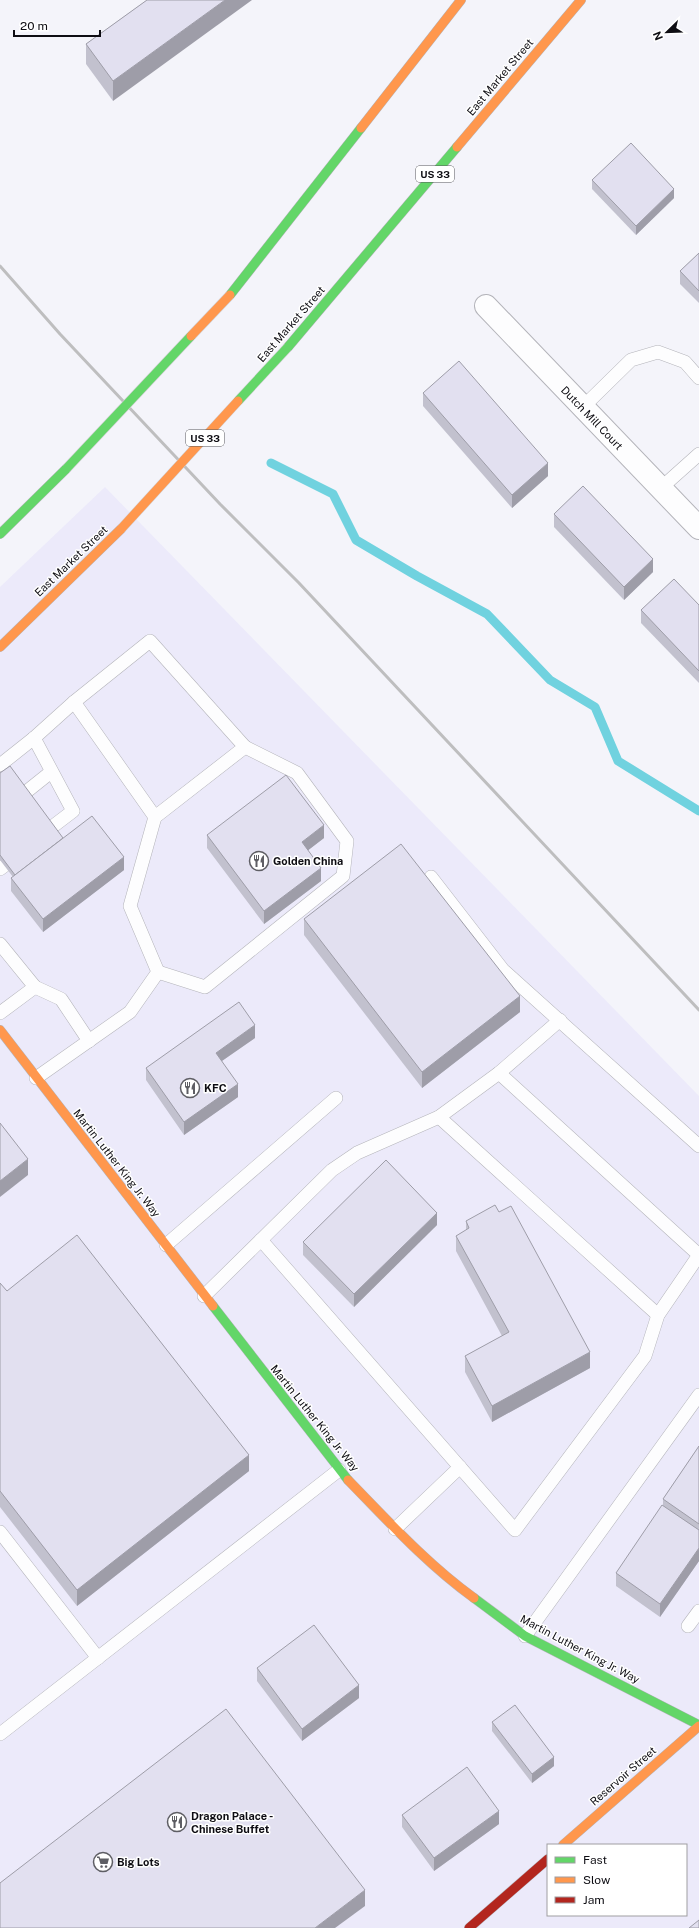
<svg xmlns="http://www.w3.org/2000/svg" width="699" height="1928" font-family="'Public Sans',sans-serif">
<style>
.built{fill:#eceafa;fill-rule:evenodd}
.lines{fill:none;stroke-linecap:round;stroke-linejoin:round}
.stream{stroke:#70d2df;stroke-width:9}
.lane-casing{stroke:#b4b4ba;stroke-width:14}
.street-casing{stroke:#b4b4ba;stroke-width:24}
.fast-casing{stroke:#b4b4ba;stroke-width:10}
.slow-casing{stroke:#b4b4ba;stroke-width:10}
.jam-casing{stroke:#b4b4ba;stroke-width:10}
.lane{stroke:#fdfdfe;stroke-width:13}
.street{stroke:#fdfdfe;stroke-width:22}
.fast{stroke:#63d668;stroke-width:9}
.slow{stroke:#ff974d;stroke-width:9}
.jam{stroke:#b3261e;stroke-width:9}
.rail{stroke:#bebebf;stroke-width:3}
.fast-bridge-casing{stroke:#d0cfd3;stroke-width:10;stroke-linecap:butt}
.slow-bridge-casing{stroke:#d0cfd3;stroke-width:10;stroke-linecap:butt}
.fast-bridge{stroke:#63d668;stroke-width:9}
.slow-bridge{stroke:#ff974d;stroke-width:9}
.wall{fill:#c2c1ce}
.shaded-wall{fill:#9e9da8}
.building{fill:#e2e0f0;stroke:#9e9da8}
.labels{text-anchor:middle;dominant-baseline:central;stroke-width:3;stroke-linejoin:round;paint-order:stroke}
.shield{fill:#fff;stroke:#56565a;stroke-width:1}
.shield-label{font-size:10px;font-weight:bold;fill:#0e0d13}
.street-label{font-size:11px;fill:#0e0d13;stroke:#fff}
.poi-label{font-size:11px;font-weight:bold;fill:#0e0d13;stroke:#fff;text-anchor:start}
</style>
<rect width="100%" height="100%" fill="#f4f4fa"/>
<path class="built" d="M105,487L699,1096V1928H0V587ZM548,1845H686V1915H548Z"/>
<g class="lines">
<path class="stream" d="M271,463L333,494L356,540L417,576L487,614L550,680L595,707L618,761L699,811"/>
<g class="lane-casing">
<g id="lane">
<path d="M582,408L631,360L658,352L685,362L699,378"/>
<path d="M661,488L699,454"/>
<path d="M74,702L150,641L245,747L155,817"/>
<path d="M34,738L73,811L52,827"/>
<path d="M0,765L34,738L74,702L155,817L130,906L158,972L130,1012L36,1078"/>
<path d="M26,792L51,772"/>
<path d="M0,869L4,866"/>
<path d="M431,877L503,970L699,1146"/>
<path d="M0,944L35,987L0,1013"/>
<path d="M158,972L205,987L343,876L347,841L297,773L245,747"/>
<path d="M35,987L61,999L89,1041"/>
<path d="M439,1117L658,1315"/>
<path d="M261,1240L515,1530L645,1356L658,1315L699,1255L499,1073"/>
<path d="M166,1245L336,1098"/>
<path d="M204,1296L332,1170L357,1153L439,1117L499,1073L560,1020"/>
<path d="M395,1529L460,1467"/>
<path d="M0,1532L98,1658"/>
<path d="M688,1626L699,1611"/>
<path d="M525,1636L699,1395"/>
<path d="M0,1734L339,1470"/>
</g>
</g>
<g class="street-casing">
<path id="street" d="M486,306L699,528"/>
</g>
<g class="fast-casing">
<g id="fast">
<path d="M230,295L361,128"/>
<path d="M288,347L457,147"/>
<path d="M0,534L66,469"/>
<path d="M213,1306L348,1480"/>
<path d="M474,1598L525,1636L699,1725"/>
</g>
</g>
<g class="slow-casing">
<g id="slow">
<path d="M361,128L461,0"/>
<path d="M457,147L581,0"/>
<path d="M0,647L121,529"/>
<path d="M0,1030L213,1306"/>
<path d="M348,1480C388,1521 427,1564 474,1598"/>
<path d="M563,1845L699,1726"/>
</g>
</g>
<g class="jam-casing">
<path id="jam" d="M469,1928L548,1859"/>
</g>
<use href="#lane" class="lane"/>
<use href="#street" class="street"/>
<use href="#fast" class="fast"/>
<use href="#slow" class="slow"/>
<use href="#jam" class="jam"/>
<path class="rail" d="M0,266L60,334L220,504L299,583L699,1010"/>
<g class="fast-bridge-casing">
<g id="fast-bridge">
<path d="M238,401L288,347"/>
<path d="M66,469L191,336"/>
</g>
</g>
<g class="slow-bridge-casing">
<g id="slow-bridge">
<path d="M191,336L230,295"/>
<path d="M121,529L238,401"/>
</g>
</g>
<use href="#fast-bridge" class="fast-bridge"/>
<use href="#slow-bridge" class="slow-bridge"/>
</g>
<g class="wall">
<path d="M147,0L113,101L86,64V44Z"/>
<path d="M592,180L674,198L636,235L592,189Z"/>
<path d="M699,253V303L680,284V271Z"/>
<path d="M423,393L548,476L512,508L423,406Z"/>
<path d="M554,514L653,572L624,600L554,527Z"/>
<path d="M699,605V683L641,623V610Z"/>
<path d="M0,773L63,838L124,870L43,932L11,891V878L13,877L0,860Z"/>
<path d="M207,835L324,838L308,850L321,881L264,924L207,848Z"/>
<path d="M304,919L520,1012L422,1088L304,935Z"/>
<path d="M255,1038L222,1061L238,1097L184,1135L146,1080V1068Z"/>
<path d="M466,1221L590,1368L492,1422L465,1372V1356L502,1336L456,1251V1236L466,1230Z"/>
<path d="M437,1225L354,1307L303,1255V1242Z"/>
<path d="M0,1283L7,1291L249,1471L77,1606L0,1507Z"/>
<path d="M699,1446V1561L660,1617L616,1586V1573L663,1506V1499Z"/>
<path d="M257,1668L359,1698L302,1741L257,1681Z"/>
<path d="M492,1722L554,1766L532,1783L492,1731Z"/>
<path d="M402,1815L499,1824L434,1871L402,1827Z"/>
</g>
<g class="shaded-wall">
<path d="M225,0H252L113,101V81Z"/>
<path d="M674,189V198L636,235V226Z"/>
<path d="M548,463V476L512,508V495Z"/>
<path d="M653,559V572L624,600V587Z"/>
<path d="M324,825V838L302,855V842Z"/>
<path d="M124,857V870L43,932V919Z"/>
<path d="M321,868V881L264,924V911Z"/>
<path d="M520,996V1012L422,1088V1072Z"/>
<path d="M255,1025V1038L216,1065V1053Z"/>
<path d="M238,1084V1097L184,1135V1122Z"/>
<path d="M28,1159V1175L0,1197V1181Z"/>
<path d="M437,1213V1225L354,1307V1294Z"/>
<path d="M590,1352V1368L492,1422V1406Z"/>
<path d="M249,1455V1471L77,1606V1590Z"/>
<path d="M699,1548V1561L660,1617V1604Z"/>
<path d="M359,1685V1698L302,1741V1729Z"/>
<path d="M554,1757V1766L532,1783V1774Z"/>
<path d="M499,1811V1824L434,1871V1858Z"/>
<path d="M365,1890V1906L335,1928H315Z"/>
</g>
<g class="building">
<path d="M147,0H225L113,81L86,44Z"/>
<path d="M631,143L674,189L636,226L592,180Z"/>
<path d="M699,253V291L680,271Z"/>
<path d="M459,361L548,463L512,495L423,393Z"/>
<path d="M583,486L653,559L624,587L554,514Z"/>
<path d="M674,579L699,605V671L641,610Z"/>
<path d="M10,766L63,838L15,875L0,855V773Z"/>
<path d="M286,775L324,825L302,842L321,868L264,911L207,835Z"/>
<path d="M92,816L124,857L43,919L11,878Z"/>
<path d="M401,844L520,996L422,1072L304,919Z"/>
<path d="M239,1002L255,1025L216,1053L238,1084L184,1122L146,1068Z"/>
<path d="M0,1123L28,1159L0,1181Z"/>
<path d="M386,1160L437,1213L354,1294L303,1242Z"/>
<path d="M495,1205L499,1212L511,1206L590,1352L492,1406L465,1356L509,1332L456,1236L469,1228L466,1221Z"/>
<path d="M77,1235L249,1455L77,1590L0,1491V1283L7,1291Z"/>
<path d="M699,1446V1524L663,1499Z"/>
<path d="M662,1505L699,1530V1548L660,1604L616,1573Z"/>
<path d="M314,1625L359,1685L302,1729L257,1668Z"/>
<path d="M515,1705L554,1757L532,1774L492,1722Z"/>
<path d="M226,1709L365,1890L315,1928H0V1883Z"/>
<path d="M467,1767L499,1811L434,1858L402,1815Z"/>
<path d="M699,1920V1928H689Z"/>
</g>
<defs>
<g id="restaurant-ring" transform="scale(1)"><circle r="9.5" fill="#fff" stroke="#5e5e64" stroke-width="1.5"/><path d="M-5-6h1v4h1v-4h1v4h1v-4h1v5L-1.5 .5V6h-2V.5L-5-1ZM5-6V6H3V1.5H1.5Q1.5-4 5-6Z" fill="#5e5e64"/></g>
<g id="supermarket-ring" transform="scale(1)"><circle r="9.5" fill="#fff" stroke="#5e5e64" stroke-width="1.5"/><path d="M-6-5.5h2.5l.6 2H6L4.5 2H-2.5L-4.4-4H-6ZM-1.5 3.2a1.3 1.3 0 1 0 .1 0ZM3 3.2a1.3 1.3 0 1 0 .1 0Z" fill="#5e5e64"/></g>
</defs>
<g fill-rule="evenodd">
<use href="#restaurant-ring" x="259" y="861"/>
<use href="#restaurant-ring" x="190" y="1088"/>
<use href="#restaurant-ring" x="177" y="1822"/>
<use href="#supermarket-ring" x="103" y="1862"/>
</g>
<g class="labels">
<g class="shield">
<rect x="416" y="166" width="38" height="16" rx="3"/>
<rect x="186" y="430" width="38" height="16" rx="3"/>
</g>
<g class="shield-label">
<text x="435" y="174">US 33</text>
<text x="205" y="438">US 33</text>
</g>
<g class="street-label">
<text transform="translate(500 77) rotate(-50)">East Market Street</text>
<text transform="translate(291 324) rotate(-49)">East Market Street</text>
<text transform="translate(592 418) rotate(46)">Dutch Mill Court</text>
<text transform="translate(71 561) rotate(-44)">East Market Street</text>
<text transform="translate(117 1163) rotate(52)">Martin Luther King Jr. Way</text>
<text transform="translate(315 1418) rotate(51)">Martin Luther King Jr. Way</text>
<text transform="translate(580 1649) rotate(28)">Martin Luther King Jr. Way</text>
<text transform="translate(623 1776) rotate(-41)">Reservoir Street</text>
</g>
<g class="poi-label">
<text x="273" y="861">Golden China</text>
<text x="204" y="1088">KFC</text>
<text x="191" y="1816">Dragon Palace -<tspan x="191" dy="13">Chinese Buffet</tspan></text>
<text x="117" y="1862">Big Lots</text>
</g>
</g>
<rect x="547" y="1844" width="140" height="72" fill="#ffffff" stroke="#9f9ea1"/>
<rect x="555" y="1857" width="20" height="6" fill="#63d668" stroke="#9f9ea1"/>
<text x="583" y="1864" font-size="12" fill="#0e0d13">Fast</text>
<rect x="555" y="1877" width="20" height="6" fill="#ff974d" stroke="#9f9ea1"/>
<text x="583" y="1884" font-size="12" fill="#0e0d13">Slow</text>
<rect x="555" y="1897" width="20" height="6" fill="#b3261e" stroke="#9f9ea1"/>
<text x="583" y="1904" font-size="12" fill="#0e0d13">Jam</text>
<g transform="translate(667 32) rotate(247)" stroke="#ffffff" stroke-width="3" paint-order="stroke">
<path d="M0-3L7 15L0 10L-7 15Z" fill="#0e0d13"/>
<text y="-6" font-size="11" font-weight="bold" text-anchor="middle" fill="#0e0d13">N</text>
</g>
<path d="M14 30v6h86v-6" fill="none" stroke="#0e0d13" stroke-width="2"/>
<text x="20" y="30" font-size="12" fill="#0e0d13" stroke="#ffffff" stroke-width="3" paint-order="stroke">20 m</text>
</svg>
